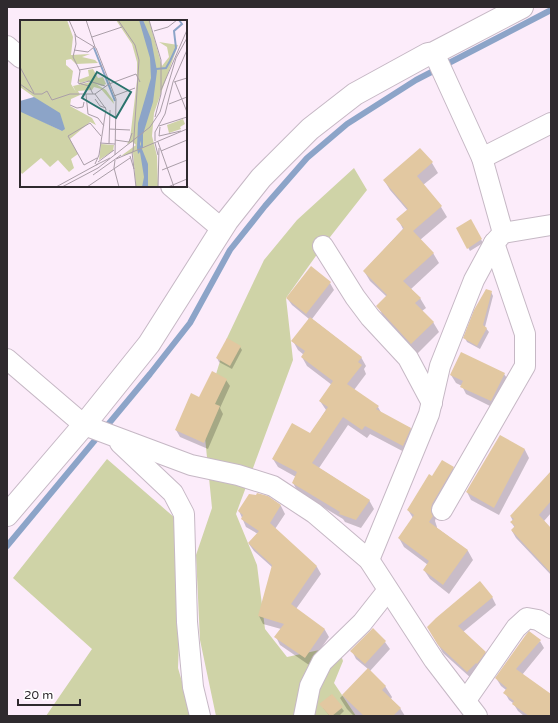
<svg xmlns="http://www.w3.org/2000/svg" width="558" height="723" font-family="'Varela Round',sans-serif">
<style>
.green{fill:#cfd3a7}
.shadow{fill:#0003}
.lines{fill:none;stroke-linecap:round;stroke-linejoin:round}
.stream{stroke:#8ca4c8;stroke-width:6}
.building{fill:#e2c8a1}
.street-casing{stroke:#c6b8c5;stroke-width:22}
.secondary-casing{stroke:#c6b8c5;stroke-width:24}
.street{stroke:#fff;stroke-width:20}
.secondary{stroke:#fff;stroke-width:22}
.inset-river{fill:none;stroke:#8ca4c8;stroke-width:2}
.inset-road{fill:none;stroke:#aa9ea8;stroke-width:1}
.view{fill:#2a736d;fill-opacity:0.15;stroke:#2a736d;stroke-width:2}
.inset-edge{fill:none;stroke:#2f2a2e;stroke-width:2}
</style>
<rect width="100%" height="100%" fill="#fcecfa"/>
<g class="green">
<path d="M354,168L367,190L323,246L286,298L293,360L236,514L257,565L265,629L287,657L338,646L343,661L334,683L356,716H216L200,640L196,555L212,508L203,417L227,338L264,260L297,220Z"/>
<path d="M107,459L175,518L182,567L178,668L192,716H46L92,649L13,578Z"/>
</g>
<g class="shadow">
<path d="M420,149L432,163L438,173L423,185L441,207L447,217L420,240L433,253L439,263L411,289L420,298L426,308L422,311L433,322L439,332L417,354L383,316L378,306L387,297L370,281L364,271L403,229L398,219L408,211L390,190L384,180Z"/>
<path d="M470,220L483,243L470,251L457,229Z"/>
<path d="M330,283L334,290L312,319L361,357L366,366L364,369L366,374L354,390L378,407L382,414L410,428L415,437L408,454L370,434L367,438L348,425L319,468L369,500L374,509L361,528L345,522L343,519L298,492L293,483L296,477L278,467L273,459L310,435L326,410L320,401L332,385L307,366L302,357L304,355L298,350L293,341L309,319L292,305L287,298Z"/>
<path d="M491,292L493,296L485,327L489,332L480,349L467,342L465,338Z"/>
<path d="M240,347L242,350L232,369L219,362L217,358Z"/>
<path d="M504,374L509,381L496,409L466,394L462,386L456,383L451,375Z"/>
<path d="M226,380L230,386L220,408L223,414L208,449L180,437L176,430L200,398Z"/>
<path d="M500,437L525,450L529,458L499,515L471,500L467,492Z"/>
<path d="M453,468L458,477L437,514L435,521L437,527V528L468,551L473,560L449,594L430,579L424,570L428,565L404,547L399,538L413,518L408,510L432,478Z"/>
<path d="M551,488V513L544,521L551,529V575L516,538L512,531L515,528L511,522L513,521L511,517Z"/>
<path d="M268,497L281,506L285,514L275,529L317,567L321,574L296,609L325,630L329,637L309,665L280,645L276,637L281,629L263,624L259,616L273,568L254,551L249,544L258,534L246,527L239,511Z"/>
<path d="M492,597L496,605L463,632L485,652L489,660L472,679L443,653L428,627Z"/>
<path d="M540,641L544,648L522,675L551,695V716H524L518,711L513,703L509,700L505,693L506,690L501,686L496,678Z"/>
<path d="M385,642L390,649L370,671L385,686L392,697L391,699L400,708L405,716H354L347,709L340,698L368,669L356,659L352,651Z"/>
<path d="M331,695L344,711L339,716H330L323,708Z"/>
</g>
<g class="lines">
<path class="stream" d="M7,546L150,374L190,323L230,250L265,206L307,158L347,124L416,80L551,10"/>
</g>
<g class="building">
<path d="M420,148L433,162L417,176L442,206L413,231L434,253L403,281L421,298L415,303L434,322L411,344L376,306L387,295L363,271L404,228L396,219L408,209L383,180Z"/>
<path d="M471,219L482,239L467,249L456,228Z"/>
<path d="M311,266L331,282L306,314L286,298Z"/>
<path d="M486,289L492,291L483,325L487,328L477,346L463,338L474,310Z"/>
<path d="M310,317L362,357L358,362L362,365L347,384L379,406L376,409L411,428L403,446L365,426L362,430L343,417L312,463L370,500L356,520L339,514L340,512L292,483L297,472L272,459L292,423L310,433L328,407L319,401L333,381L301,357L305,351L291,341Z"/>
<path d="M227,338L241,346L230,366L216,358Z"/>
<path d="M461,352L505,373L491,401L460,387L463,381L450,375Z"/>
<path d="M212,371L227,379L215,404L220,406L204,443L175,430L191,393L199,397Z"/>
<path d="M500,435L525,449L494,508L466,492Z"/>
<path d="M442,460L454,467L432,504L431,510L433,516L429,522L468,550L443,585L423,570L429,561L398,538L414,515L407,510L429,474L432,476Z"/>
<path d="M551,471V501L539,515L551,528V573L511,530L515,526L510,522L514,519L510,516Z"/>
<path d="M257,493L268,496L281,505L270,523L317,566L291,604L325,629L305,658L274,637L284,624L258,616L272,565L248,543L259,531L241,519L243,515L238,511L249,494L256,495Z"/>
<path d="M480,581L493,597L458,626L486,652L477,664L476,663L467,672L438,645L427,627L436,618Z"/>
<path d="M373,628L386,641L365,664L350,651Z"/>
<path d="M529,631L541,640L516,669L551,694V716H529L512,704L514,701L503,693L507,688L495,678L525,636Z"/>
<path d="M368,668L386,686L382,690L401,708L393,716H364L342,695Z"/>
<path d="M332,694L343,707L332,716H330L319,704Z"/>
</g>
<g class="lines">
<g class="street-casing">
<g id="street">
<path d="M7,46L21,58"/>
<path d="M434,53L482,158L503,233"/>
<path d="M482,158L551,123"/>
<path d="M171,186L222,229"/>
<path d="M323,246L355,297L370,317L408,358L432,403"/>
<path d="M7,359L84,425L191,465L238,475L273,486L314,513L369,560L434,660L477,716"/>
<path d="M120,443L173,493L184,514L187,622L193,687L200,716"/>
<path d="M442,510L525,366V334L494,243"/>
<path d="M369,560L429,414L440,366L474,280L494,243L503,233L551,225"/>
<path d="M466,700L516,628L527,618L538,620L551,628"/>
<path d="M304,716L310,686L322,662L362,623L388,590"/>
</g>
</g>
<g class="secondary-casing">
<path id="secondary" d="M7,515L84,425L149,344L227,221L261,178L310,129L355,94L428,54L434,53L522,7"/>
</g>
<use href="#street" class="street"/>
<use href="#secondary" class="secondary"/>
</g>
<g transform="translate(20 20)">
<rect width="167" height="167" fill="#fcecfa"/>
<path d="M0,0H47L53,17L51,35L70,34L62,37L75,40L78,43L56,44L51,39L46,40V45L53,51L51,64L56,72L53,66L70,62L76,64L86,70L93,80L94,84L81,69L74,67L72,70L58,71L60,75L51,79L50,86L72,98L76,105L70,102L50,119L58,134L51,139L54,148L49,152L38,140L30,147L21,138L2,154L0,151V90L42,111L14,77L0,67ZM96,0H129L142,46L149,37L147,27L139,22L158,25L134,93L132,116L137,136L138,167H116L113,133L101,136L116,125L113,122L107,124L110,119L117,60V42L112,24ZM73,49L78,58L83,57L86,64L82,66L67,61L60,63L58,60L69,56L68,50ZM163,99L165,104L160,107L161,109L149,113L147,105ZM81,124L94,125L93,131L79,140Z" fill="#cfd3a7"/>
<path d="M119,0H123L131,19L137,51L133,82L120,124L128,144V167H122L124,157L120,132L118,134L117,128L118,103L131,58L130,38ZM14,77L40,93L45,109L42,111L1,92L0,81Z" fill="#8ca4c8"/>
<path class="inset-river" d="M74,28L95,81M136,49L146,48L150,41L156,28L154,11L162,4L159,0M122,128V115"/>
<path class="inset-road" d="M49,0L56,16L76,28L96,79L95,135M66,0L75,27M98,0L115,25L119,40L113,132M129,0L141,40V74L135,97M134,11L148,7L157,0M55,14L56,24L53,37L60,51L58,63L69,66L73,74M72,17L102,7M54,30L68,32L74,27M0,47L14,73M59,50L82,46M154,62L167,58M155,62L167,92M0,64L14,74H22L27,71L32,80L50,74H75L89,64L116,54L120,62M59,64L69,61L85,66M141,70L167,10M66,74L68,94L78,98L84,106M75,74L86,89L79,135L75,144M94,76L115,68M75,79L80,86L86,88M149,84L167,77M50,85L57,88L63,87L64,82M139,106L167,97M140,107L139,116L161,111M89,109L110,110M95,120L109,122L112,113M135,121V112L145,94L153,62L167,30M138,122L154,167M80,123L95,124M135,123L138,135M89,124L90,90M141,131L167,120M112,132L116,167M110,136L114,149M96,139L167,109M95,140L94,148L99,167M78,142L94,130M64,145L48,116L70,103L81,116M64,145L77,138M76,145L90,138M142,150L167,140M73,155L101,135M36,167L78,144M42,167L78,148L130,107L140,92L156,38L167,18M67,167L110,138M138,167L139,128M148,167L167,159"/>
<path class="view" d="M77,52L111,72L96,98L62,78Z"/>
<rect width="167" height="167" class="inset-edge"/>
</g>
<rect width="558" height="723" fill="none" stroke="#2f2a2e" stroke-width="16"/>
<path d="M18 699v6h62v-6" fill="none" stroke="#2f2a2e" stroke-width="2"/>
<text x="24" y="699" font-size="12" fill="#2f2a2e" stroke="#ffffff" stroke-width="3" paint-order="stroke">20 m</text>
</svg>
